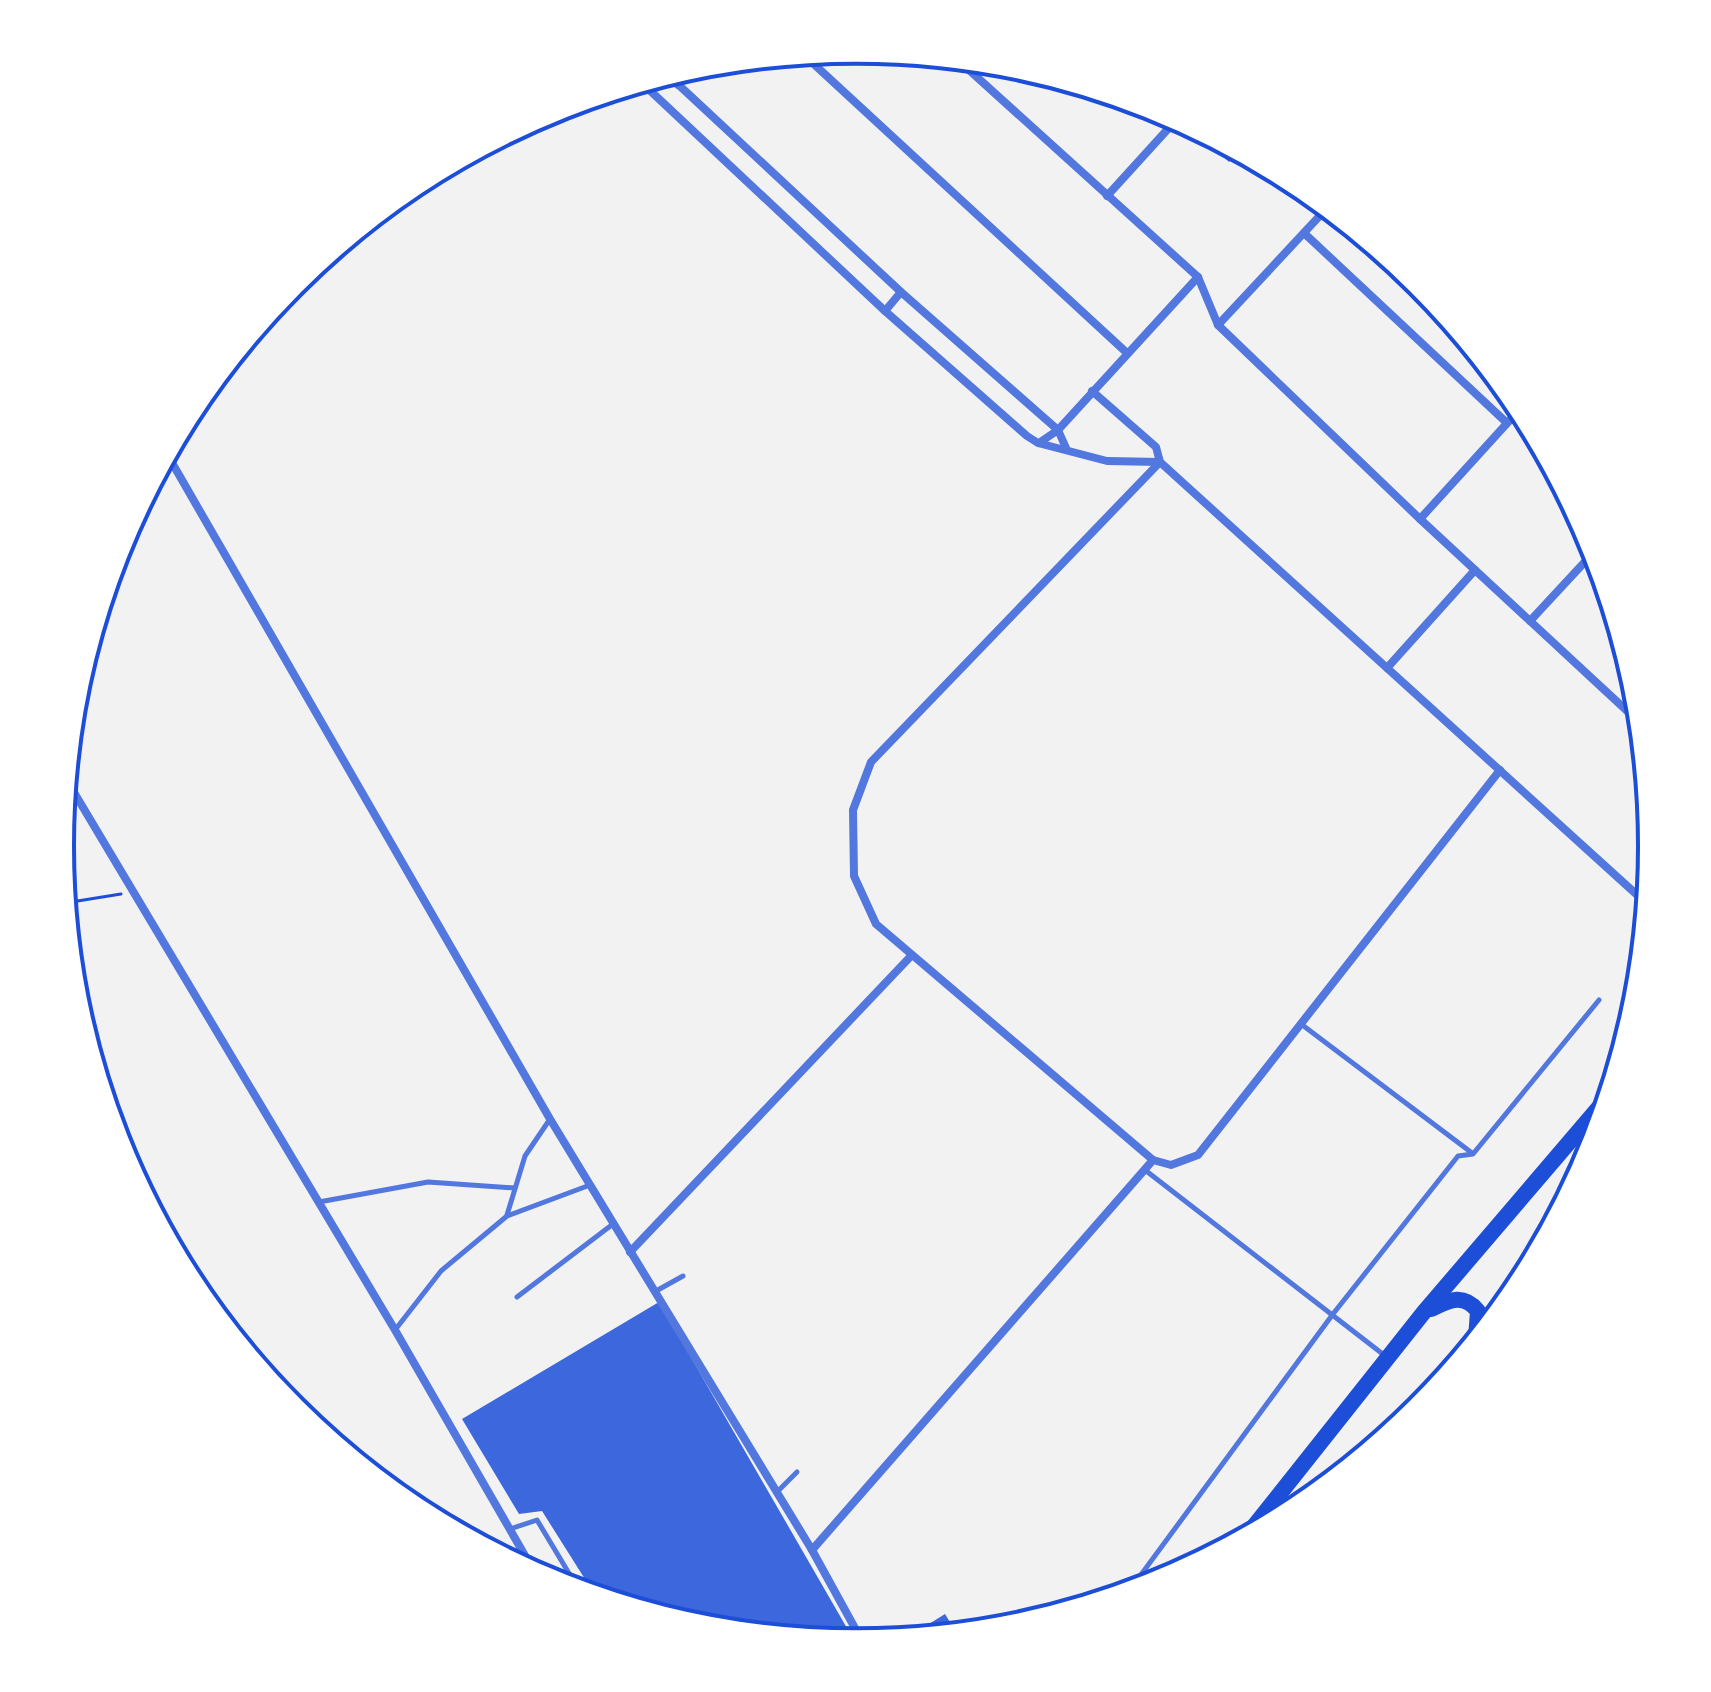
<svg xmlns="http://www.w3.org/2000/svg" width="1711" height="1692" font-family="Jost,sans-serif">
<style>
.building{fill:#3d67dc}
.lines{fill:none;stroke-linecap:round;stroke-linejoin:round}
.path{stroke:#1d4ed8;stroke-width:3}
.service{stroke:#5277de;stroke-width:5}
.minor{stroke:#5277de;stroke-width:8}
.primary{stroke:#1d4ed8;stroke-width:16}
.rim{fill:none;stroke:#1d4ed8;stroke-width:4}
</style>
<rect width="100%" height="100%" fill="#f2f2f2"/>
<g class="building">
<path d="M1210,137L1238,152L1229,162L1207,141Z"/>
<path d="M1276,172L1292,181L1288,186Z"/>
<path d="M659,1302L855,1642L700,1627L595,1595L542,1511L519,1514L462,1419Z"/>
<path d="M945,1614L956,1632L908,1637Z"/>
</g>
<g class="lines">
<path class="path" d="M65,903L121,894"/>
<g class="service">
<path d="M1301,1024L1472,1153"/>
<path d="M1145,1170L1384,1355"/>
<path d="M319,1202L428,1182L515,1188"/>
<path d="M507,1215L525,1156L550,1119"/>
<path d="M656,1291L683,1276"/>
<path d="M517,1297L613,1224"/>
<path d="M395,1330L441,1271L507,1216L590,1185"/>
<path d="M777,1492L797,1472"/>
<path d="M510,1529L537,1520L579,1590"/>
<path d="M1129,1591L1333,1314L1458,1156L1473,1154L1599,1000"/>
</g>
<g class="minor">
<path d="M804,55L1127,353"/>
<path d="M958,60L1198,277L1218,325L1420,519L1639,722"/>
<path d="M668,75L901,292L1058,430L1066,448"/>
<path d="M642,83L885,311L1027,436L1038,443L1107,461L1160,462L1646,903"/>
<path d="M678,85L696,67"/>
<path d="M1107,196L1177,119"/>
<path d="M1304,233L1507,423"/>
<path d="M885,311L901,292"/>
<path d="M1218,325L1327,208"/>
<path d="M1092,391L1156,447L1160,462L871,762L853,810L854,876L876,924L1153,1160"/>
<path d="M1039,443L1058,430L1198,277"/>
<path d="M167,454L550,1119L812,1550L862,1641"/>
<path d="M1420,519L1520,409"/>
<path d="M1530,621L1594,552"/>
<path d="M1387,668L1475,570"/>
<path d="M66,779L395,1330L535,1573"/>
<path d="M630,1252L911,956"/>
<path d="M812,1550L1153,1160L1171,1165L1198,1155L1500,770"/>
</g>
<g class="primary">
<path d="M1515,1291L1517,1288"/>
<path d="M1431,1309C1450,1300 1463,1293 1478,1311L1476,1339"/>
<path d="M1247,1535L1424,1312L1607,1098"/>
</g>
</g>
<path d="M0 0H1711V1692H0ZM74 846a782 782 0 1 1 1564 0a782 782 0 1 1-1564 0Z" fill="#fff" fill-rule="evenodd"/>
<path class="rim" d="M74 846a782 782 0 1 1 1564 0a782 782 0 1 1-1564 0Z"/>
</svg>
